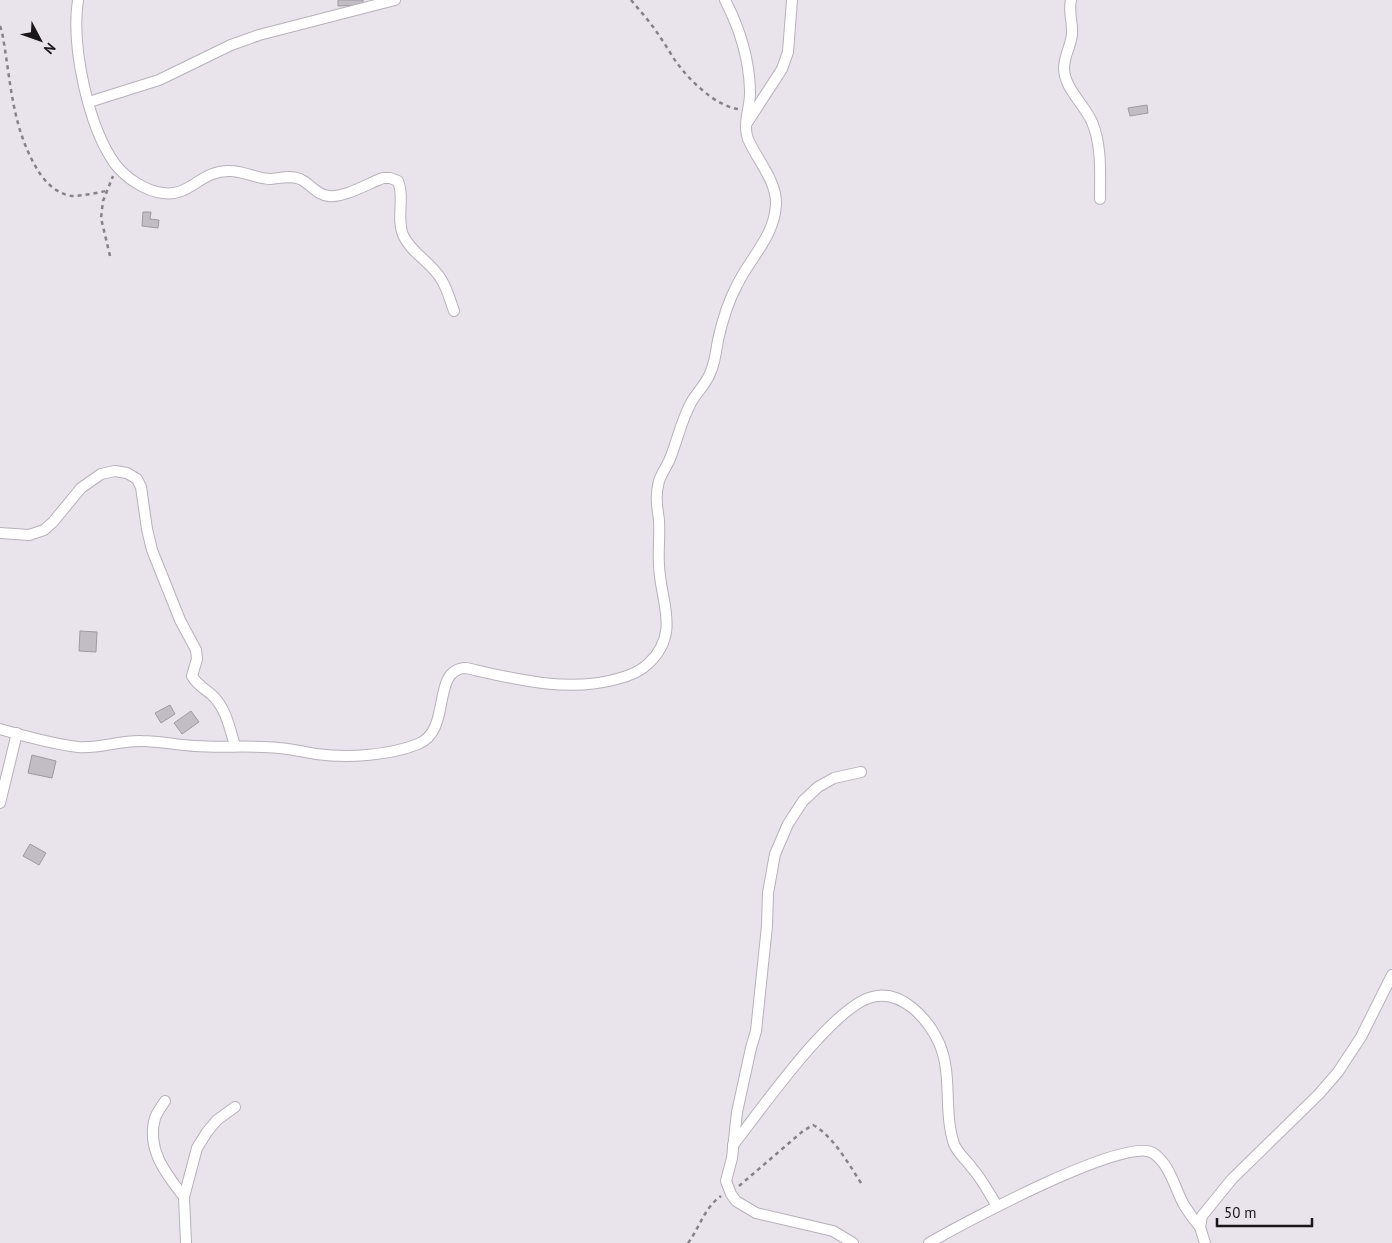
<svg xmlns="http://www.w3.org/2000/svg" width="1392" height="1243" font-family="'PT Sans',sans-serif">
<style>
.building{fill:#c2bcc5;stroke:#9f99a1}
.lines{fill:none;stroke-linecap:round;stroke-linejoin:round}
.street-casing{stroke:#b7b1ba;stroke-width:12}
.path{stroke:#868288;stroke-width:2.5;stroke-dasharray:4 4;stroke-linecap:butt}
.street{stroke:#fff;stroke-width:10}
</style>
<rect width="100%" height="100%" fill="#e9e3ec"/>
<g class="building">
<path d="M338,0H363V5L338,6Z"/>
<path d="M1147,105L1148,113L1130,116L1128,108Z"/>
<path d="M143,212H151L150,219L159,220L158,228L142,226Z"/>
<path d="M80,631L97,632L96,652L79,651Z"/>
<path d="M170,705L175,714L161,723L155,713Z"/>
<path d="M191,711L199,722L182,734L174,723Z"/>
<path d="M32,755L56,761L52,778L28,773Z"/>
<path d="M30,844L46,853L39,865L23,856Z"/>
</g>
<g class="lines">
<g class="street-casing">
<g id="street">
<path d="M78,0C71,46 88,126 115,164C126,178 145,191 163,193C191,197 200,170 230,171C244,171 257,179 271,179C281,178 290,175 300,179C311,184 316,195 329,196C344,198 369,183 383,178H390L398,181C405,198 396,217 403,235C411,253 431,262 441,279C447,288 450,300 454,311"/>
<path d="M1071,0C1068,12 1073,22 1072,34C1071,46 1064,56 1064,68C1064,88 1084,104 1092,122C1102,146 1100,173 1100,199"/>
<path d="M89,102L159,80L231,45L259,35L395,0"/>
<path d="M747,123L782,69L788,52L792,0"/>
<path d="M0,533L29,535L44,530L53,522L81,488L101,474L115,471L127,473L137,479L141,487L147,529L152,550L180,620L196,650L197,659L192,676C197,685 205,689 212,695C226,708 230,729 235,746"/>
<path d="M0,729C24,736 53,744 78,747C99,749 121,740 142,741C160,741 177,745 195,746C223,748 251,745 279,748C291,749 304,752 316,754C347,758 388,756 418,744C453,730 430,669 466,668C515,679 567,693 617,679C629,676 640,672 649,663C681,632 660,601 659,565C658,550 660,535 659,520C657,506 655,495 659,481C662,472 668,465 671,456C678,438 682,418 692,401C698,391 707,383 711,371C715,362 716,351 718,340C722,322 728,302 737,285C750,258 774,237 776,205C777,181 757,160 748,139C742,123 751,107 750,90C749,57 740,29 725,0"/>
<path d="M0,803L17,733"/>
<path d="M165,1101C162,1106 157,1112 155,1118C146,1149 166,1174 184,1197"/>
<path d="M733,1145C761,1110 832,1007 872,997C902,989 928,1019 939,1043C953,1074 943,1111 954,1144C958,1154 966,1159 972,1168C982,1179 989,1193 997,1206"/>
<path d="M186,1243L184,1197L197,1148L207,1132L217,1120L235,1107"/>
<path d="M853,1243L833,1231L756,1213L736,1201L731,1194L726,1181L732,1158L737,1112L751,1048L756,1031L767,926L768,893L775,854L788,824L803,801L818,787L834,778L861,772"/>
<path d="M929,1243C960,1225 1126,1135 1153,1153C1170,1164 1175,1189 1184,1205C1189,1213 1194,1220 1200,1227"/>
<path d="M1205,1243L1200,1227L1202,1216L1232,1179L1319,1094L1338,1072L1361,1037L1392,975"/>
</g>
</g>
<g class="path">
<path d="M631,0C641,12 652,24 660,37C666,45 671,55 677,63C690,81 716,106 738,109"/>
<path d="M0,26L2,32C11,80 11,125 37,169C44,181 56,194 72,196C83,196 95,193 106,191"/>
<path d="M110,256L101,218L103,201L113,176"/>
<path d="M739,1186L803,1131L813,1125C833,1135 851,1168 863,1186"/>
<path d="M688,1243C700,1227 704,1208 721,1196"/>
</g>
<use href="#street" class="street"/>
</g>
<g transform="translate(40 40) rotate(131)" stroke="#e9e3ec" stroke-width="4" paint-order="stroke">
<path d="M0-4L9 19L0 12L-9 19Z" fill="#19171a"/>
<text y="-8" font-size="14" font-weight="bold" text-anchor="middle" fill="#19171a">N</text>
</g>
<path d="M1217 1218v8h95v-8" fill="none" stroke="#19171a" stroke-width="2.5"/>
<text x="1224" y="1218" font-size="15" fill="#19171a" stroke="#e9e3ec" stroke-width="4" paint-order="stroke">50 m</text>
</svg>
